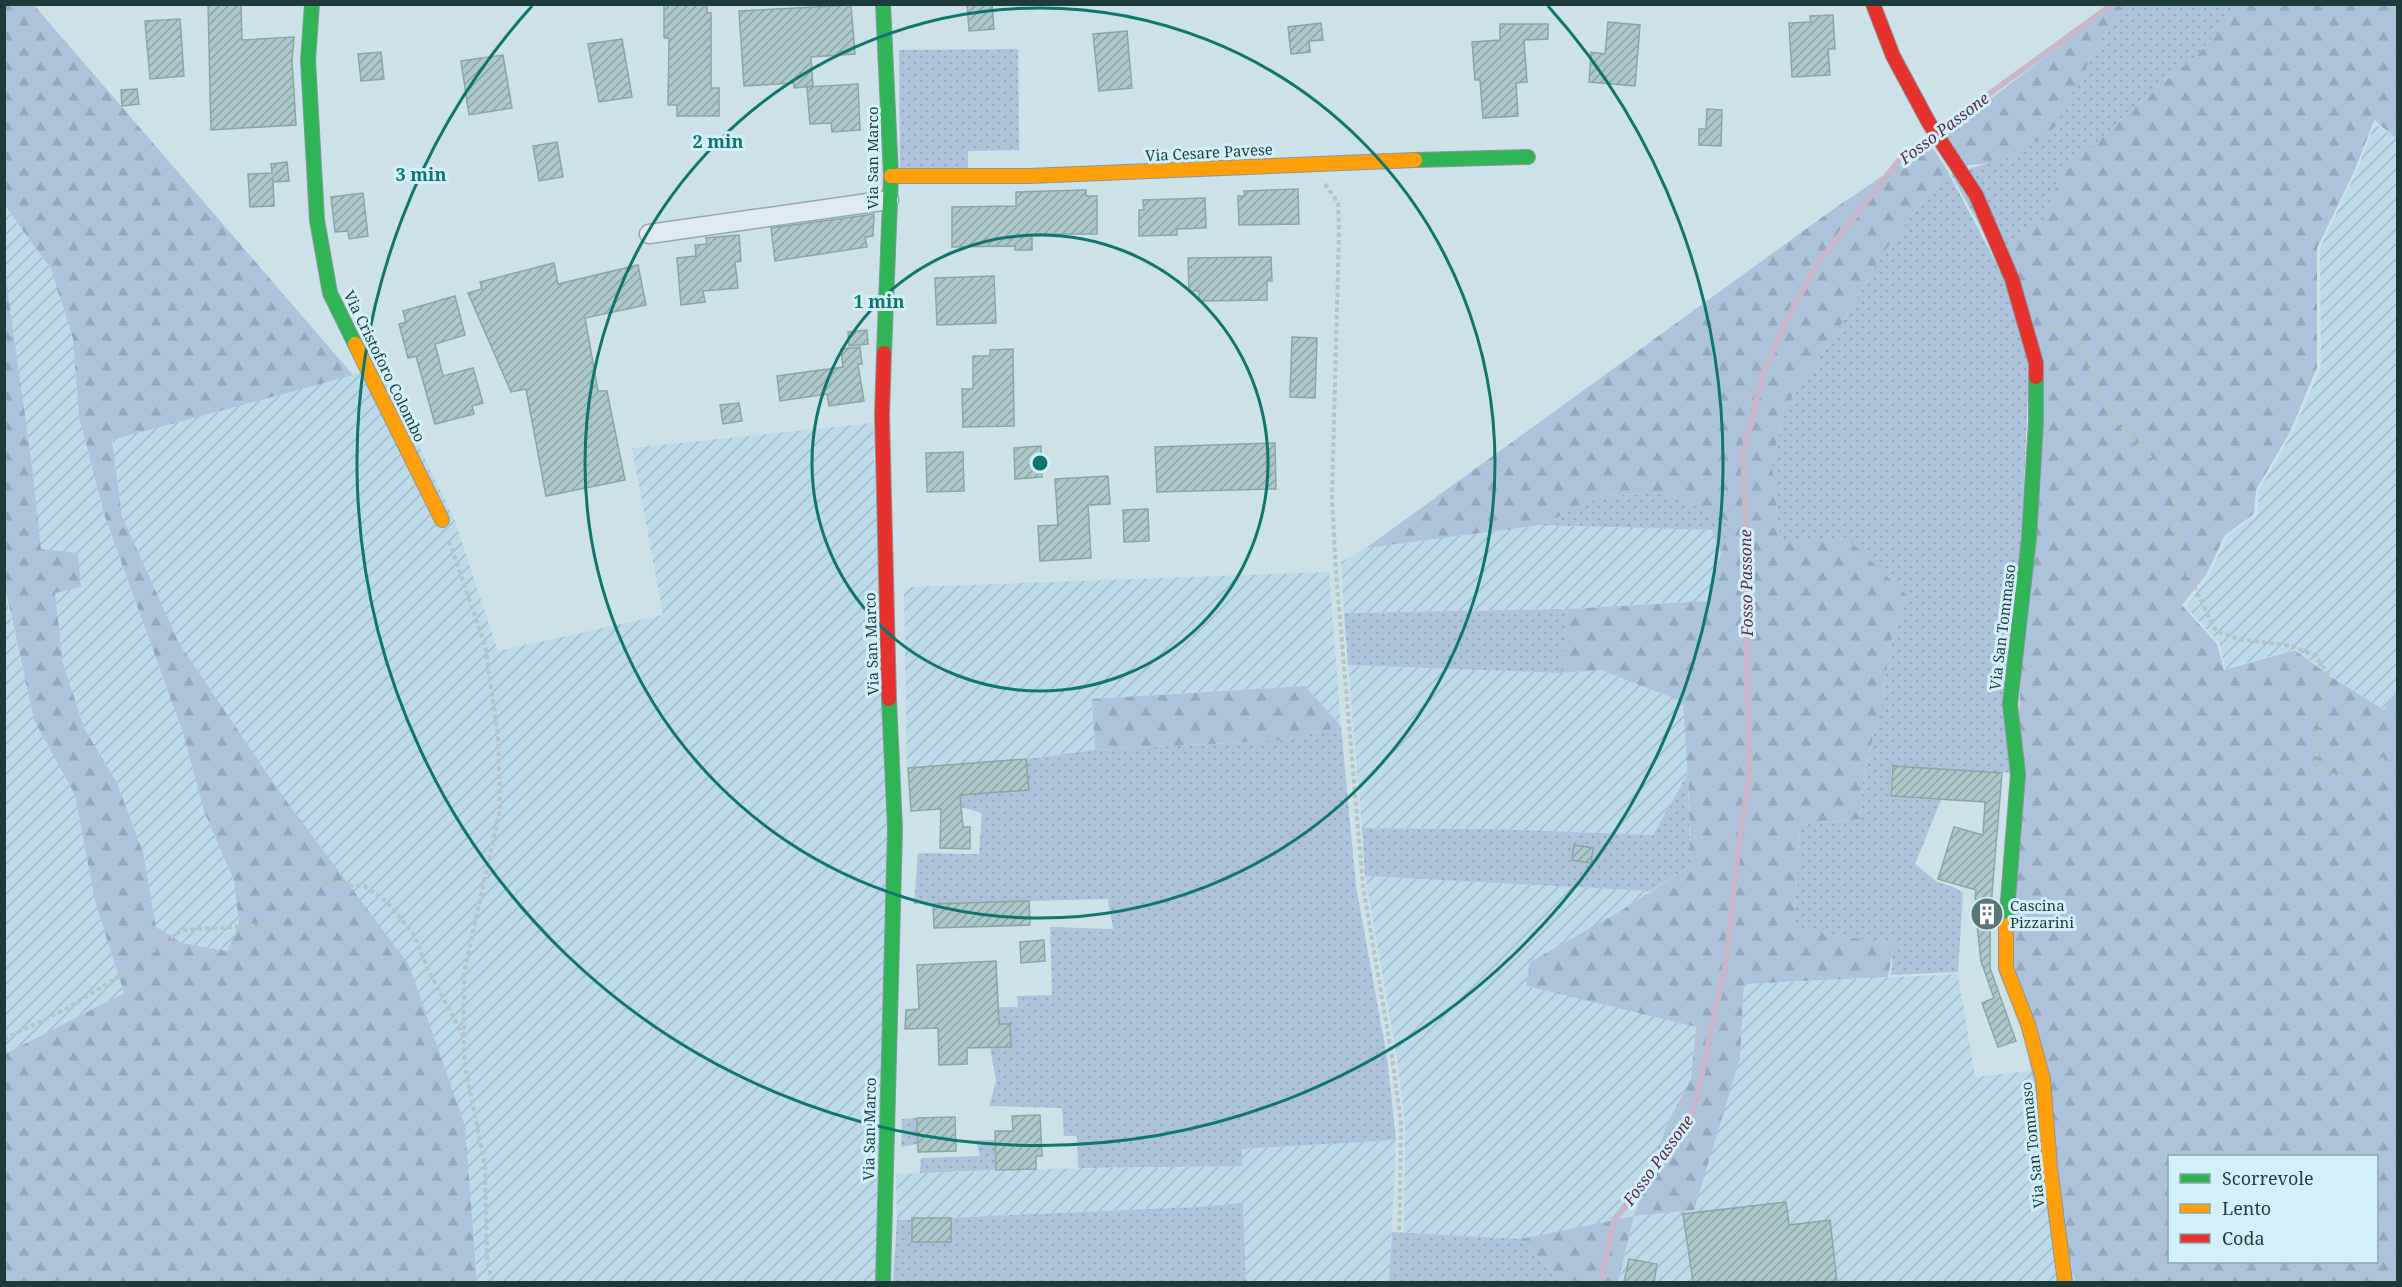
<svg xmlns="http://www.w3.org/2000/svg" width="2402" height="1287" font-family="'Noto Serif',serif">
<style>
.farmland{fill:url(#farmland-furrows)}
.grass{fill:url(#grass-dots)}
.forest{fill:url(#forest-firs);fill-rule:evenodd}
.lines{fill:none;stroke-linecap:round;stroke-linejoin:round}
.stream{stroke:#c6b7ca;stroke-width:6}
.building{fill:url(#building-hatch);stroke:#8ba6a7;stroke-width:1.5}
.street-casing{stroke:#95a9ad;stroke-width:21}
.fast-casing{stroke:#86999c;stroke-width:16}
.slow-casing{stroke:#86999c;stroke-width:16}
.jam-casing{stroke:#86999c;stroke-width:16}
.path{stroke:#b5c4c7;stroke-width:4;stroke-dasharray:4.5 3;stroke-linecap:butt}
.street{stroke:#dfebee;stroke-width:18}
.fast{stroke:#30b455;stroke-width:14}
.slow{stroke:#ff9f0a;stroke-width:14}
.jam{stroke:#e5322d;stroke-width:14}
.ring{fill:none;stroke:#0f766e;stroke-width:3}
.labels{text-anchor:middle;dominant-baseline:central;stroke-width:6;stroke-linejoin:round;paint-order:stroke}
.street-label{font-size:15px;fill:#1c3c3c;stroke:#d2f0f9}
.poi-label{font-size:15px;fill:#1c3c3c;stroke:#d2f0f9;text-anchor:start}
.water-label{font-size:16px;font-style:italic;fill:#5e2a46;stroke:#d2f0f9}
.centre{fill:#0f766e;stroke:#d2f0f9;stroke-width:3}
.ring-label{font-size:18px;text-anchor:middle;font-weight:bold;fill:#0f766e;stroke:#d2f0f9;stroke-width:6;stroke-linejoin:round;paint-order:stroke}
</style>
<defs>
<pattern id="farmland-furrows" width="10" height="10" patternUnits="userSpaceOnUse" patternTransform="scale(1.5)"><rect width="10" height="10" fill="#bcdae9"/><path d="M-1 1l2-2M0 10L10 0M9 11l2-2" fill="none" stroke="#a1bcc9"/></pattern>
<pattern id="grass-dots" width="8" height="8" patternUnits="userSpaceOnUse" patternTransform="scale(1.5)"><rect width="8" height="8" fill="#adc3dc"/><path d="M2 2h.1M6 6h.1" fill="none" stroke="#94a8be" stroke-width="1.8" stroke-linecap="round"/></pattern>
<pattern id="forest-firs" width="22" height="20" patternUnits="userSpaceOnUse" patternTransform="scale(1.5)"><rect width="22" height="20" fill="#adc3dc"/><path d="M5 1l3.5 6h-7zM16 11l3.5 6h-7z" fill="#94a8be"/></pattern>
<pattern id="building-hatch" width="6" height="6" patternUnits="userSpaceOnUse" patternTransform="scale(1.5)"><rect width="6" height="6" fill="#adc9cb"/><path d="M-1 1l2-2M0 6l6-6M5 7l2-2" fill="none" stroke="#8ca4a6"/></pattern>
</defs>
<rect width="100%" height="100%" fill="#cce2e8"/>
<g class="farmland">
<path d="M2375,123L2398,140L2397,690L2384,710L2331,676L2296,649L2225,669L2219,642L2186,607L2208,577L2228,536L2258,514L2259,490L2293,432L2321,367L2320,248L2356,173Z"/>
<path d="M4,206L51,269L73,339L79,417L105,517L183,733L204,811L234,881L239,924L227,951L182,943L156,927L143,852L116,781L84,728L63,663L55,592L81,587L78,554L41,550L33,473L5,271Z"/>
<path d="M380,367L455,521L498,651L663,615L632,448L873,423L887,837L877,1282H477L465,1126L279,791L179,643L122,516L112,440Z"/>
<path d="M1541,525L1712,530L1721,553L1707,601L1568,609L1344,613L1341,562L1366,548Z"/>
<path d="M1329,572L1341,726L1305,686L1092,699L1095,750L1026,759L907,768L904,591L911,587Z"/>
<path d="M4,587L34,720L75,795L95,901L124,993L5,1054Z"/>
<path d="M1348,665L1561,673L1601,670L1683,702L1688,773L1653,835L1494,829L1362,828Z"/>
<path d="M1365,876L1650,891L1617,913L1526,986L1696,1027L1691,1079L1668,1122L1635,1216L1740,1058L1744,984L1958,974L1975,1077L2049,1069L2075,1282H1618L1634,1216L1520,1239L1404,1233L1405,1124L1397,1057Z"/>
<path d="M1396,1140L1389,1282H1246L1243,1203L1197,1207L897,1220L896,1174L1036,1169L1242,1166L1241,1149Z"/>
</g>
<g class="grass">
<path d="M2122,5H2246L2233,15L2198,54L2135,106L2059,177L2047,217L1996,255L1951,174L2016,155L2090,59Z"/>
<path d="M1018,49L1019,150L968,151V172H900L899,50Z"/>
<path d="M1947,170L2004,278L2029,364L2012,773L1892,766L1890,797L1941,800L1915,864L1937,882L1954,887L1963,893L1958,972L1891,975L1893,944L1794,929L1800,825L1861,819L1863,780L1882,699L1892,637L1908,596L1836,538L1780,543L1772,465L1784,408L1831,341L1883,253Z"/>
<path d="M1666,493L1731,522L1721,553L1712,530L1541,525L1602,496Z"/>
<path d="M1568,609L1561,673L1348,665L1344,613Z"/>
<path d="M1341,726L1356,886L1387,1057L1396,1140L1242,1149V1166L1078,1168L1077,1136H1064L1062,1108L989,1106L996,1081L990,1047H1011L1010,1024L963,1025L962,1008L1018,1007L1017,996L1052,995L1050,927L1113,929L1108,899L914,904L918,853L979,854L982,813L961,807L960,795L1028,790L1026,759L1095,750L1287,740Z"/>
<path d="M1688,773L1690,866L1650,891L1365,876L1362,828L1494,829L1653,835Z"/>
<path d="M917,1118L918,1144L901,1147L902,1119Z"/>
<path d="M976,1140H995L996,1170L920,1173L921,1158L980,1156Z"/>
<path d="M1243,1203L1246,1282H893L897,1220L1197,1207Z"/>
<path d="M1392,1232L1520,1239L1563,1282H1389Z"/>
</g>
<g class="forest">
<path d="M5,4L34,5L353,375L112,440L122,516L179,643L279,791L409,965L465,1126L477,1282H5V1054L124,993L95,901L75,795L34,720L5,587V271L33,473L41,549L78,553L81,587L55,593L63,663L84,728L116,781L143,852L156,927L182,943L227,951L239,924L234,881L204,811L183,733L105,517L79,417L73,339L51,269L5,206Z"/>
<path d="M2114,5H2122L2090,59L2055,127L2016,155L1993,163L1951,167L1935,141Z"/>
<path d="M2246,5H2397V139L2375,121L2380,117L2374,121L2354,172L2317,248V367L2290,432L2256,490L2254,514L2225,535L2206,575L2182,605L2217,644L2224,670L2295,650L2330,676L2384,710L2397,690V1282H2075L2010,968L2032,364L1996,255L2047,217L2059,177L2135,106L2198,54L2233,15ZM2170,1156H2376V1262H2170Z"/>
<path d="M1930,144L1947,170L1883,253L1831,341L1784,408L1772,465L1780,543L1845,537L1908,596L1892,637L1882,699L1863,780L1861,819L1800,825L1794,929L1894,944L1888,977L1744,984L1740,1058L1694,1210L1634,1216L1618,1282H1563L1520,1239L1634,1216L1668,1122L1691,1079L1696,1027L1526,986L1530,962L1617,913L1690,866L1689,795L1683,702L1601,670L1561,673L1568,609L1707,601L1730,522L1666,493L1602,496L1541,525L1366,548L1835,208Z"/>
<path d="M1305,686L1341,726L1287,740L1095,750L1092,699Z"/>
</g>
<g class="lines">
<g class="stream">
<path d="M1941,129L2113,4"/>
<path d="M1601,1282L1614,1220L1648,1178L1694,1110L1726,963L1738,850L1750,773L1747,664L1748,574L1743,454L1763,374L1787,319L1817,264L1901,158L1930,137"/>
</g>
</g>
<g class="building">
<path d="M208,4H241L242,40L294,37L292,61L296,125L211,130Z"/>
<path d="M664,4H707V13H711V88H719V116H677V105H668L669,38H664Z"/>
<path d="M967,4H992L994,29L969,31Z"/>
<path d="M851,5L855,54L811,57L813,86L794,88V83L744,86L739,11Z"/>
<path d="M1833,15L1835,49H1828L1830,75L1792,77L1789,23L1811,22L1810,16Z"/>
<path d="M180,19L184,76L150,79L145,21Z"/>
<path d="M1608,22L1640,25L1635,86L1589,82L1591,52L1605,54Z"/>
<path d="M1321,23L1323,40L1309,41L1310,52L1291,54L1288,27Z"/>
<path d="M1500,24H1548V39L1524,40L1527,82L1516,83L1518,116L1483,118L1480,80H1475L1472,42L1500,40Z"/>
<path d="M1127,31L1132,88L1099,91L1093,34Z"/>
<path d="M622,39L632,97L599,102L588,44Z"/>
<path d="M381,52L384,79L361,81L358,54Z"/>
<path d="M503,55L512,108L469,115L461,61Z"/>
<path d="M858,84L860,130L832,132L831,123L810,124L807,87Z"/>
<path d="M137,89L139,104L122,106L121,90Z"/>
<path d="M1707,109L1722,110L1721,146L1699,145V129H1706Z"/>
<path d="M557,142L563,177L539,181L533,146Z"/>
<path d="M287,162L289,181L273,182V179L274,206L250,207L248,174L272,173L271,164Z"/>
<path d="M1298,189L1299,224L1239,225L1238,196H1245L1244,191Z"/>
<path d="M1086,190V196H1097V234H1032V250H1015V246L952,247V207L1016,206V192Z"/>
<path d="M363,193L368,236L349,239L348,231L335,232L331,197Z"/>
<path d="M1205,198L1206,228L1177,229V235L1139,236V210H1144L1143,200Z"/>
<path d="M874,214L873,236L865,237L867,247L775,261L771,228Z"/>
<path d="M739,235L741,261L735,262L738,288L703,291L705,302L681,305L677,258L696,256L695,245L707,244L706,238Z"/>
<path d="M1271,257L1272,281H1267V300L1199,301V291H1189L1188,258Z"/>
<path d="M554,263L558,284L638,265L646,305L585,318L598,391H607L625,480L546,496L526,389L511,392L468,293L482,289L480,282Z"/>
<path d="M994,276L996,323L937,325L935,278Z"/>
<path d="M455,296L465,335L435,344L443,376L473,368L483,403L472,406L474,414L435,424L416,356L408,358L399,324L406,322L403,311Z"/>
<path d="M867,330L868,344L849,346L848,332Z"/>
<path d="M1292,337L1317,338L1315,398L1290,397Z"/>
<path d="M860,347L862,364H858L864,401L829,406L827,394L780,401L777,376L843,367L841,349Z"/>
<path d="M1013,349L1014,426L963,427L962,389H973V356H990V350Z"/>
<path d="M739,403L742,421L723,424L720,405Z"/>
<path d="M1275,443L1276,489L1157,492L1155,447Z"/>
<path d="M1041,446L1042,477L1015,479L1014,448Z"/>
<path d="M963,452L964,491L927,492L926,453Z"/>
<path d="M1108,476L1110,504L1088,505L1091,558L1040,561L1038,526L1058,525L1055,479Z"/>
<path d="M1148,509L1149,541L1124,542L1123,510Z"/>
<path d="M1026,759L1029,790L960,795L963,827H970V849L940,848L941,809L911,811L908,768Z"/>
<path d="M1893,766L2002,773L1990,918V968L2016,1041L1998,1047L1982,1003L1994,998L1981,961L1977,924L1978,900L1975,899L1976,890L1938,879L1954,827L1983,835L1985,802L1891,796Z"/>
<path d="M1574,845L1593,848L1591,863L1572,860Z"/>
<path d="M1029,901L1030,925L934,928L933,904Z"/>
<path d="M1044,940L1045,961L1021,963L1020,942Z"/>
<path d="M996,961L999,1024H1010L1011,1047L967,1048V1064L939,1065L938,1028L905,1029L906,1010L919,1009L917,965Z"/>
<path d="M1040,1115L1042,1156H1036V1169L996,1170L995,1131H1013L1012,1116Z"/>
<path d="M955,1117L956,1151L918,1152L917,1118Z"/>
<path d="M1786,1202L1789,1225L1830,1220L1837,1282H1693L1683,1214Z"/>
<rect x="912" y="1218" width="39" height="24"/>
<path d="M1629,1259L1657,1264L1654,1282H1624Z"/>
</g>
<g class="lines">
<g class="street-casing">
<path id="street" d="M649,234L889,200"/>
</g>
<g class="fast-casing">
<g id="fast">
<path d="M312,4L308,60L317,220L330,293L355,344"/>
<path d="M883,4L891,176L884,353"/>
<path d="M1415,160L1528,157"/>
<path d="M2006,925L2018,774L2010,704L2029,538L2036,422V377"/>
<path d="M883,1282L895,829L889,699"/>
</g>
</g>
<g class="slow-casing">
<g id="slow">
<path d="M891,176H1029L1415,160"/>
<path d="M355,344L442,520"/>
<path d="M2006,925V968L2028,1024L2043,1079L2050,1168L2065,1282"/>
</g>
</g>
<g class="jam-casing">
<g id="jam">
<path d="M1873,4L1893,56L1929,123L1976,195L2012,279L2036,363V377"/>
<path d="M884,353L882,415L889,699"/>
</g>
</g>
<g class="path">
<path d="M1325,184L1338,203L1339,231L1332,497L1336,573L1363,886L1392,1057L1401,1123L1400,1208L1397,1282"/>
<path d="M2047,325L2070,332L2089,353L2091,374L2110,410L2124,430L2148,454L2166,478L2174,501L2177,530L2186,570L2216,631L2238,639L2292,646L2316,656L2329,676L2322,706L2316,764L2336,777L2398,754"/>
<path d="M449,541L485,645L498,736L500,809L464,973V1062L485,1166L487,1258L492,1282"/>
<path d="M4,1039L64,1010L107,984L182,930L248,926L273,922L299,898L320,884L364,886L387,902L414,935L429,972L463,1035"/>
</g>
<use href="#street" class="street"/>
<use href="#fast" class="fast"/>
<use href="#slow" class="slow"/>
<use href="#jam" class="jam"/>
</g>
<g class="ring">
<circle cx="1040" cy="463" r="228"/>
<circle cx="1040" cy="463" r="455"/>
<path d="M1548 6A683 683 0 1 1 532 6"/>
</g>
<defs>
<g id="building-disc" transform="scale(1.725)"><circle r="9.5" fill="#5a7678" stroke="#d2f0f9"/><path d="M-4-6H4V6H1V3H-1V6H-4ZM-2.5-4.3h1.7v1.8h-1.7ZM.8-4.3h1.7v1.8H.8ZM-2.5-1h1.7V.8h-1.7ZM.8-1h1.7V.8H.8Z" fill="#fff"/></g>
</defs>
<g fill-rule="evenodd">
<use href="#building-disc" x="1987" y="914"/>
</g>
<g class="labels">
<g class="street-label">
<text transform="translate(1209 152) rotate(-3)">Via Cesare Pavese</text>
<text transform="translate(872 158) rotate(-90)">Via San Marco</text>
<text transform="translate(385 366) rotate(64)">Via Cristoforo Colombo</text>
<text transform="translate(2002 627) rotate(-83)">Via San Tommaso</text>
<text transform="translate(871 644) rotate(-92)">Via San Marco</text>
<text transform="translate(869 1129) rotate(-89)">Via San Marco</text>
<text transform="translate(2032 1145) rotate(-96)">Via San Tommaso</text>
</g>
<g class="poi-label">
<text x="2010" y="905">Cascina<tspan x="2010" dy="17">Pizzarini</tspan></text>
</g>
<g class="water-label">
<text transform="translate(1944 128) rotate(-37)">Fosso Passone</text>
<text transform="translate(1746 583) rotate(-91)">Fosso Passone</text>
<text transform="translate(1658 1160) rotate(-54)">Fosso Passone</text>
</g>
</g>
<circle cx="1040" cy="463" r="9" class="centre"/>
<g class="ring-label">
<text x="718" y="148">2 min</text>
<text x="421" y="181">3 min</text>
<text x="879" y="308">1 min</text>
</g>
<rect width="2402" height="1287" fill="none" stroke="#1c3c3c" stroke-width="12"/>
<rect x="2168" y="1155" width="210" height="108" fill="#d2f0f9" stroke="#89a8ad" stroke-width="1.5"/>
<rect x="2180" y="1174" width="30" height="9" fill="#30b455" stroke="#89a8ad" stroke-width="1.5"/>
<text x="2222" y="1185" font-size="18" fill="#1c3c3c">Scorrevole</text>
<rect x="2180" y="1204" width="30" height="9" fill="#ff9f0a" stroke="#89a8ad" stroke-width="1.5"/>
<text x="2222" y="1215" font-size="18" fill="#1c3c3c">Lento</text>
<rect x="2180" y="1234" width="30" height="9" fill="#e5322d" stroke="#89a8ad" stroke-width="1.5"/>
<text x="2222" y="1245" font-size="18" fill="#1c3c3c">Coda</text>
</svg>
